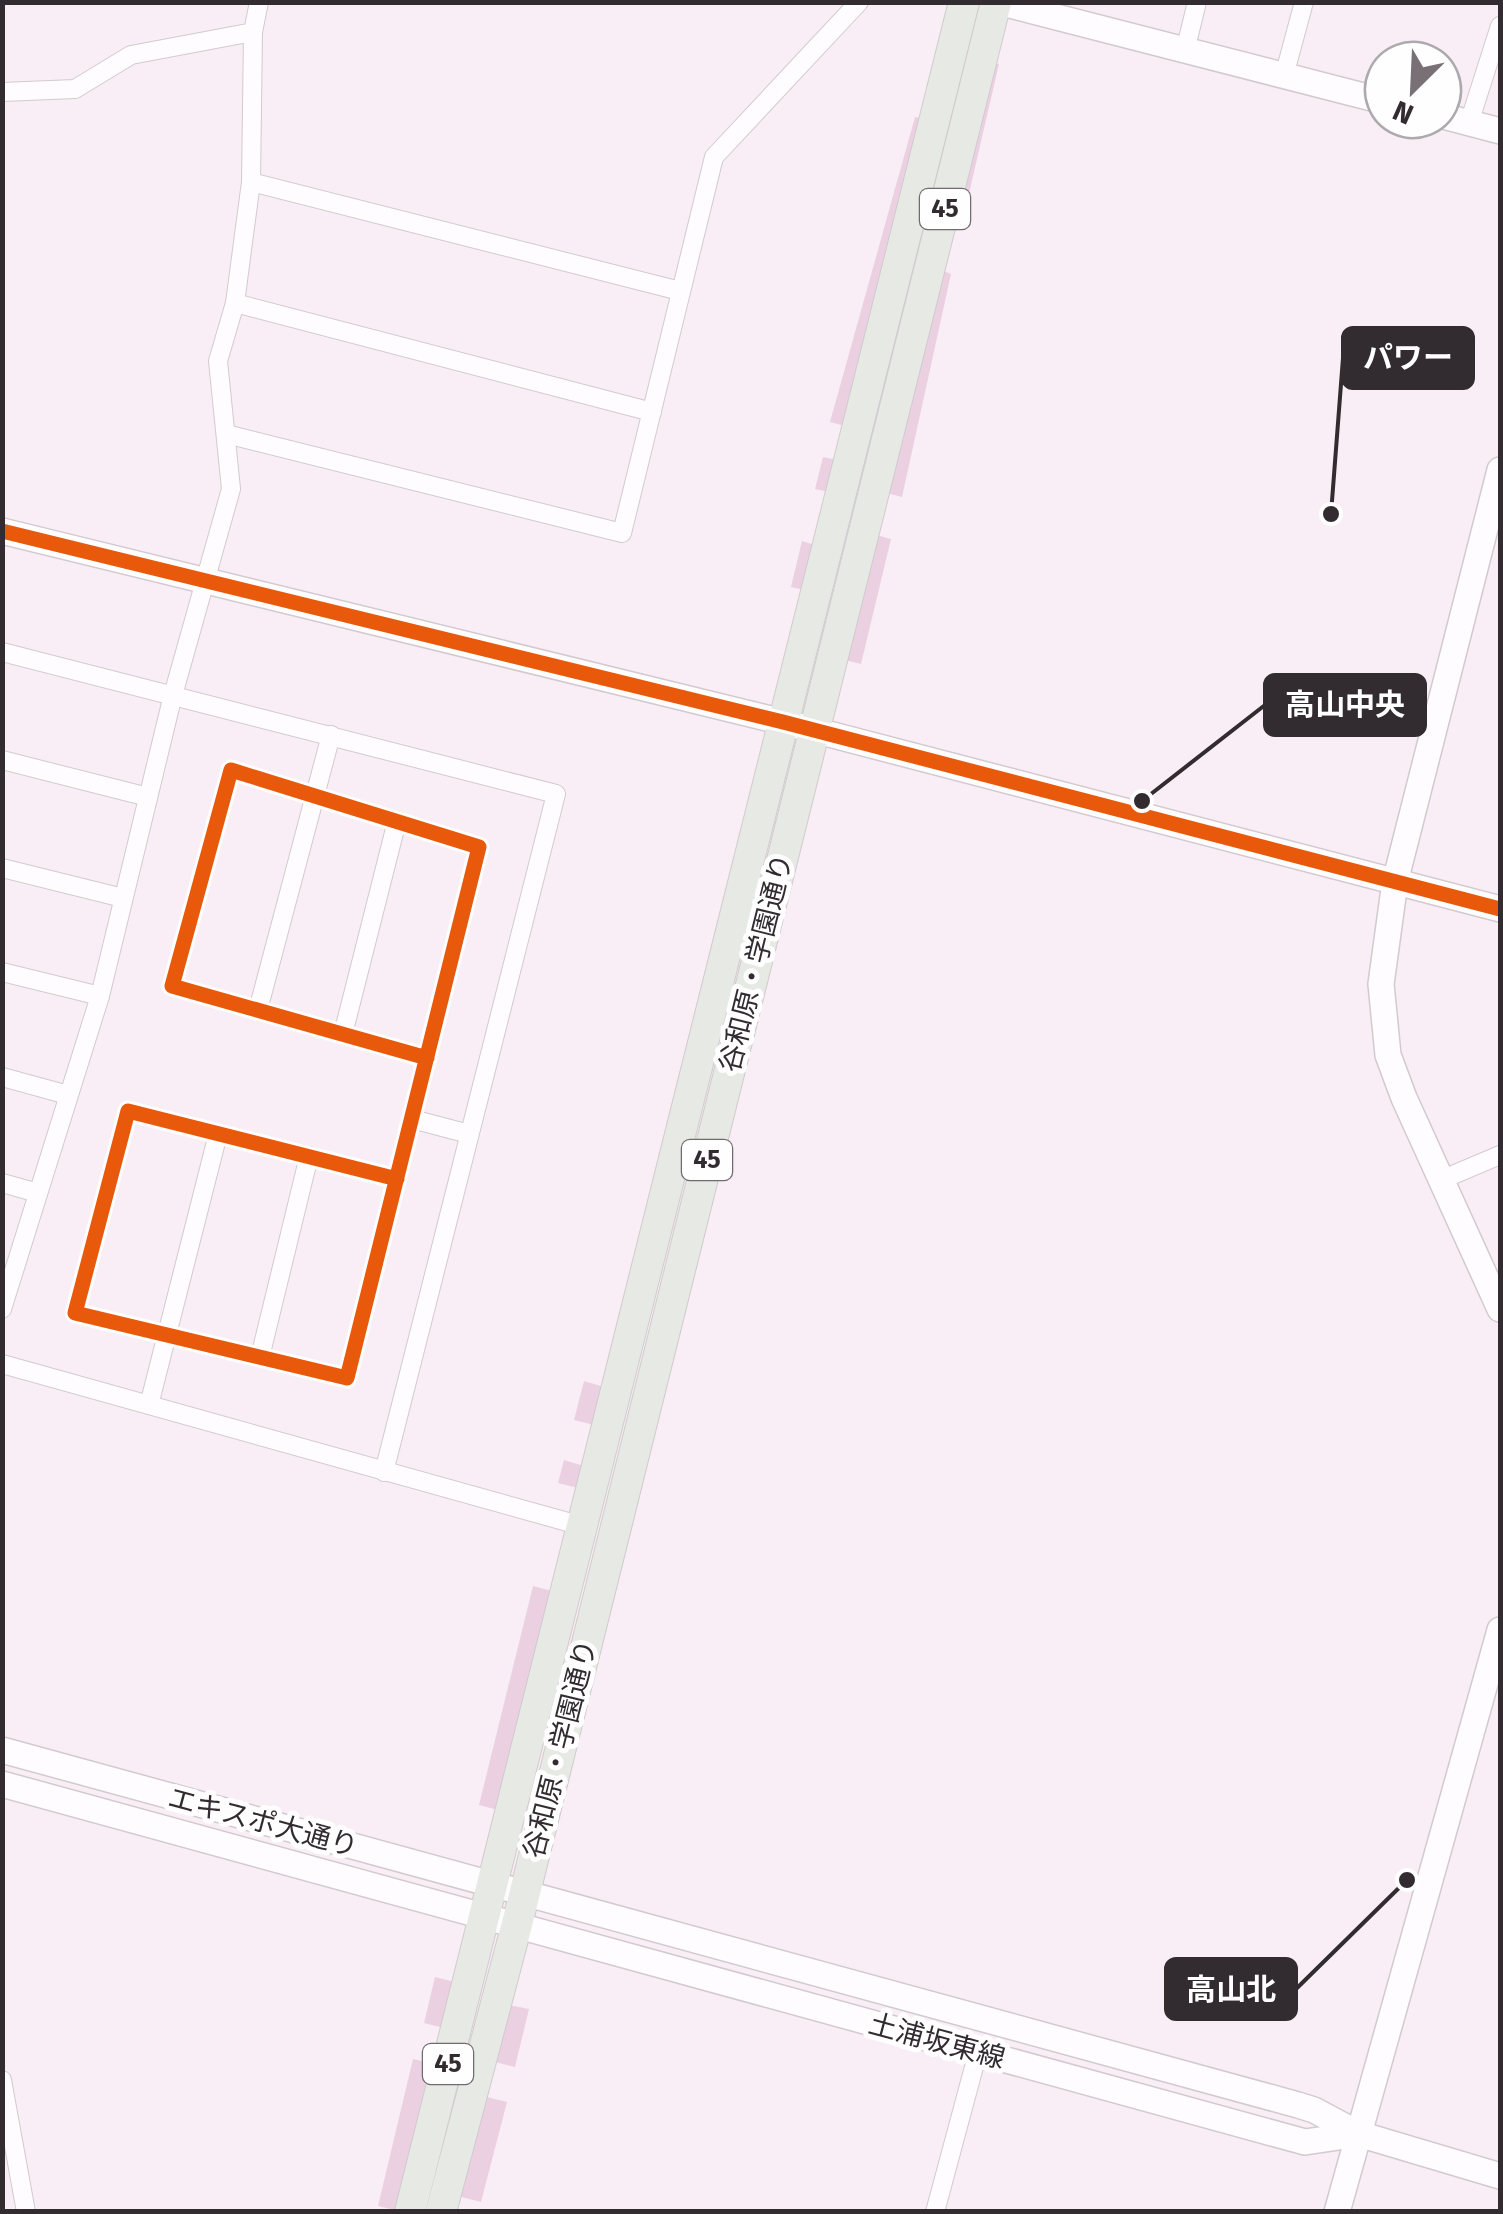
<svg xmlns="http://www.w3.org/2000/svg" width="1503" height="2214" font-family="'Fira Sans','Noto Sans JP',sans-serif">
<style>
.green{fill:#ebd0e1}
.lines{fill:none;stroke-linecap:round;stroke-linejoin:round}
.street-casing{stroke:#d2cacf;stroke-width:20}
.secondary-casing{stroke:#d2cacf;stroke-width:28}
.primary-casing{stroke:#d0cace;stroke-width:32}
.street{stroke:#fefcfe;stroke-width:18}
.secondary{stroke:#fefcfe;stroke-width:25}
.primary{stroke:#e7e9e4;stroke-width:30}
.cycleway-casing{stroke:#fefefe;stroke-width:21}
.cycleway{stroke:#e8590c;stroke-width:15}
.labels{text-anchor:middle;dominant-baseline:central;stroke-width:10;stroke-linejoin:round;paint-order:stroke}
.shield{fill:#fefefe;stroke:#6f6b6e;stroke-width:2.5}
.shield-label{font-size:25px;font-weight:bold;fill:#322c30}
.street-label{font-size:28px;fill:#322c30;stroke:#fefefe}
.leader{fill:none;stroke:#322c30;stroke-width:4}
.callout-dot{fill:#322c30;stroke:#fefefe;stroke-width:4}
.callout{fill:#322c30;stroke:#322c30;stroke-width:4}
.callout-label{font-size:30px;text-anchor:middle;font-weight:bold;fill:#fff}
</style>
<rect width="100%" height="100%" fill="#f9eef5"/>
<g class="green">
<path d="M995,63L999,64L961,228L954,226Z"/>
<path d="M915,117L922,118L845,426L830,422Z"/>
<path d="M943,271L951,274L902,497L887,493Z"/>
<path d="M823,457L837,460L829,492L815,489Z"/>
<path d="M876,535L891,539L861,664L845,660Z"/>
<path d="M802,541L815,545L804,590L791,587Z"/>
<path d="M584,1381L604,1387L594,1425L574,1420Z"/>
<path d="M564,1460L584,1466L578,1488L558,1483Z"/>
<path d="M533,1586L552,1591L498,1810L479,1805Z"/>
<path d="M435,1977L455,1982L444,2028L424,2023Z"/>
<path d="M509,2005L529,2009L515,2067L495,2062Z"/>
<path d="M413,2059L434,2064L399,2211L378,2206Z"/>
<path d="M487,2097L507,2102L481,2202L461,2197Z"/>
</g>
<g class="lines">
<g class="street-casing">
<g id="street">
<path d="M1185,51L1197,2"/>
<path d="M1284,76L1304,2"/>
<path d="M2,92L75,89L131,55L253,32L259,2"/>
<path d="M1469,123L1500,26"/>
<path d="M251,182L680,291"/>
<path d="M235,303L652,412"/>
<path d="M226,434L622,533L714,157L859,2"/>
<path d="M2,652L556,794L384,1472"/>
<path d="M2,760L148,797"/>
<path d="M2,868L123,898"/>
<path d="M2,972L100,996"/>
<path d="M258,1010L331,735"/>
<path d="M343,1034L397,821"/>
<path d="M2,1077L68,1095"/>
<path d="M412,1119L469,1134"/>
<path d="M397,1179L128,1111L75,1313L347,1378L479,847L231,770L172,986L427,1058"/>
<path d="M1441,1180L1500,1155"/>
<path d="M2,1183L38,1193"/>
<path d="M2,1309L100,996L173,695L231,489L218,361L235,303L251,182L253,32"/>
<path d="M260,1357L309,1156"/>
<path d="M2,1364L582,1526"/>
<path d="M149,1405L218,1134"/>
<path d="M2,2080L26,2212"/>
<path d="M935,2212L978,2052"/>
</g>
</g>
<g class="secondary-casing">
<g id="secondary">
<path d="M998,2L1383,101"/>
<path d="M1443,116L1500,131"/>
<path d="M1500,470L1395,882L1381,984L1388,1055L1404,1098L1500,1309"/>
<path d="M2,531L783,722L1500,909"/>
<path d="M2,1750L1298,2105L1314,2110L1359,2134L1500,2176"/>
<path d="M2,1784L1305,2142L1359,2134"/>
<path d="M1337,2212L1500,1630"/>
</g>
</g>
<g class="primary-casing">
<g id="primary">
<path d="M410,2212L964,2"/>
<path d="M441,2212L517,1924L996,2"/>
</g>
</g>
<use href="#street" class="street"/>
<use href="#secondary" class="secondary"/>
<use href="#primary" class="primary"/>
<g class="cycleway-casing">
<g id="cycleway">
<path d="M2,531L783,722L1500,909"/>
<path d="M397,1179L128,1111L75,1313L347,1378L479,847L231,770L172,986L427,1058"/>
</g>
</g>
<use href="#cycleway" class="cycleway"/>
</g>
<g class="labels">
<g class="shield">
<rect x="920" y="189" width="50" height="40" rx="8"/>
<rect x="682" y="1140" width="50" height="40" rx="8"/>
<rect x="423" y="2044" width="50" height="40" rx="8"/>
</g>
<g class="shield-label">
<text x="945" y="209">45</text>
<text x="707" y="1160">45</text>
<text x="448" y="2064">45</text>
</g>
<g class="street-label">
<text transform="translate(756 963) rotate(-76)">谷和原・学園通り</text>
<text transform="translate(560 1749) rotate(-76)">谷和原・学園通り</text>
<text transform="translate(263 1822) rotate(15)">エキスポ大通り</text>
<text transform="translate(937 2041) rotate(15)">土浦坂東線</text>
</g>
</g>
<path class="leader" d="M1331 514L1343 358M1142 801L1265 705M1407 1880L1296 1989"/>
<g class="callout-dot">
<circle cx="1331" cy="514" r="10"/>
<circle cx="1142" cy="801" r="10"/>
<circle cx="1407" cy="1880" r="10"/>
</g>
<g class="callout">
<rect x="1343" y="328" width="130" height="60" rx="10"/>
<rect x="1265" y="675" width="160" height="60" rx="10"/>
<rect x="1166" y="1959" width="130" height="60" rx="10"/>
</g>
<g class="callout-label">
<text x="1408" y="368">パワー</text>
<text x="1345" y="715">高山中央</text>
<text x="1231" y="2000">高山北</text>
</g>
<rect width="1503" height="2214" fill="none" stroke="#322c30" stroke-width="10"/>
<g transform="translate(1413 90) rotate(204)"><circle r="48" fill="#fefefe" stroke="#acaaac" stroke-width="2.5"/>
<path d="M0-8L18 38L0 25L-18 38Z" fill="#787075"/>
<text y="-15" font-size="28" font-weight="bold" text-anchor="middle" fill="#322c30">N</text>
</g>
</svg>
